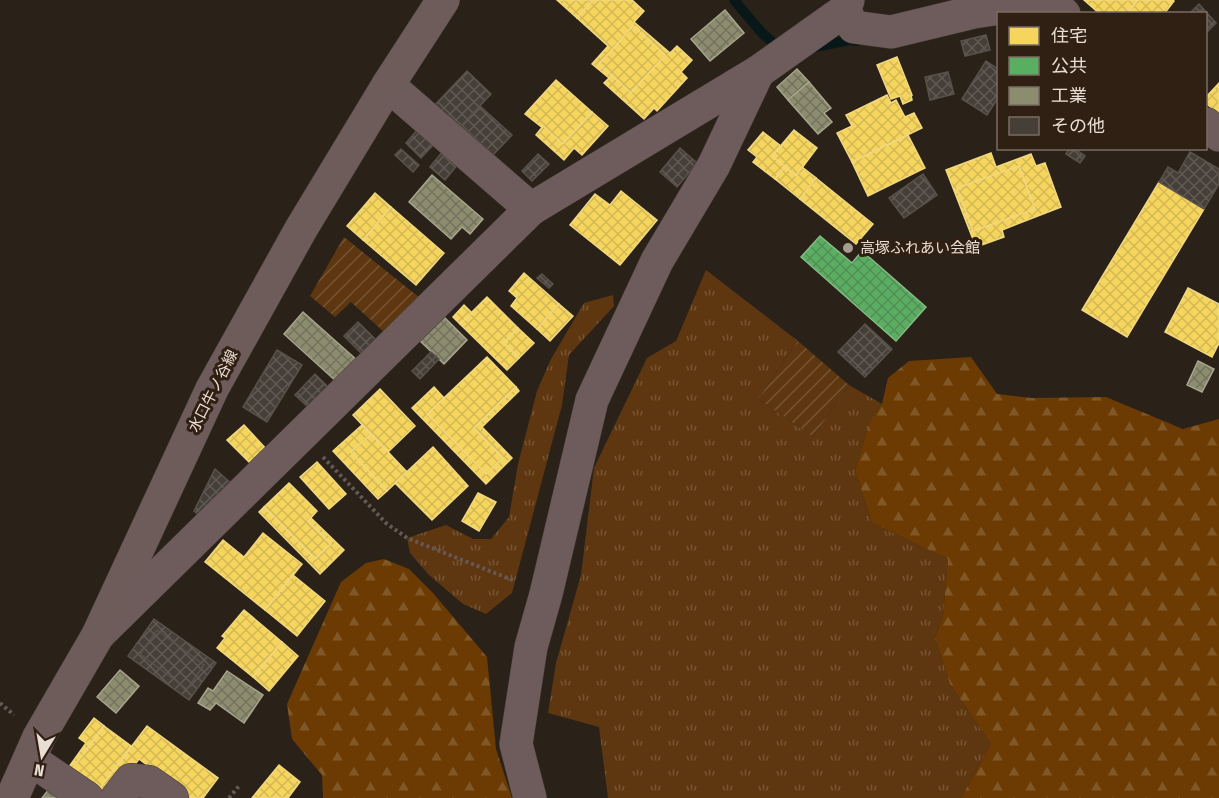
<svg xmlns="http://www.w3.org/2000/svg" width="1219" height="798" font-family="'Fira Sans Condensed','Noto Sans JP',sans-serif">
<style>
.grass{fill:url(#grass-tufts)}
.forest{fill:url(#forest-firs)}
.garden{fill:url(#garden-furrows)}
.homes{fill:url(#homes-cross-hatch);stroke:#f2d880;stroke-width:1.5}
.public{fill:url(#public-cross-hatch);stroke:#85bc84;stroke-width:1.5}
.industry{fill:url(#industry-cross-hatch);stroke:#a8a58d;stroke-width:1.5}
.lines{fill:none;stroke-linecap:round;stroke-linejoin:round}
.stream{stroke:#081818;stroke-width:10}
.building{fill:url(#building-cross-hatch);stroke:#59514a;stroke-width:1.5}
.minor-casing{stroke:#433b35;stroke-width:34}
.major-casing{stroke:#433b35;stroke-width:34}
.path{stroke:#655855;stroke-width:4;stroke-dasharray:3 3;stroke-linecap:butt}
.minor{stroke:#6e5b5b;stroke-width:33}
.major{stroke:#6d5c5a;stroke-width:33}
.poi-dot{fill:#a69c93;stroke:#302013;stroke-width:2}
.labels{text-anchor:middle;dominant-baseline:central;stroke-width:6;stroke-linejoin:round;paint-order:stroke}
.poi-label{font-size:15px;fill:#e9ded5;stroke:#302013;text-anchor:start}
.street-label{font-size:15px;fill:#e9ded5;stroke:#302013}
</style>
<defs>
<pattern id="grass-tufts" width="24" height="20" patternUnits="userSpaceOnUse" patternTransform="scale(1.5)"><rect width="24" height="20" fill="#5e3711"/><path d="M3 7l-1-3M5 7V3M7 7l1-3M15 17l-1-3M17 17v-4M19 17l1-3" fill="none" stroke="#755433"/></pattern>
<pattern id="forest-firs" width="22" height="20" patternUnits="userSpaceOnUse" patternTransform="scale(1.5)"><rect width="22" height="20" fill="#6b3b03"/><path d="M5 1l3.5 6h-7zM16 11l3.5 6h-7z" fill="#805727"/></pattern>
<pattern id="garden-furrows" width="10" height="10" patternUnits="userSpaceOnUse" patternTransform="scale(1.5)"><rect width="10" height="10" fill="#5e3711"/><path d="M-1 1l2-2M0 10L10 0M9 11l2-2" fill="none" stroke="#755433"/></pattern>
<pattern id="homes-cross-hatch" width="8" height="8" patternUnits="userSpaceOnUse" patternTransform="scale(1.5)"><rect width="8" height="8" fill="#f6d55c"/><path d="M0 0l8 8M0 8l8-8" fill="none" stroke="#d3b856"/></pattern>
<pattern id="public-cross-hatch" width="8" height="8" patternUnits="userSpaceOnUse" patternTransform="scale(1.5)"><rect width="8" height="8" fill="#5aae61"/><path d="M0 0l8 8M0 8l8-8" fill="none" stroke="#548e57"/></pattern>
<pattern id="industry-cross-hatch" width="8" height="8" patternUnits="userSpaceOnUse" patternTransform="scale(1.5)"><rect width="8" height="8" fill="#8c8c6e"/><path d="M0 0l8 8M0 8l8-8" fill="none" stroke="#74725e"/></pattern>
<pattern id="building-cross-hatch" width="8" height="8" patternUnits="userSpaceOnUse" patternTransform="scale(1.5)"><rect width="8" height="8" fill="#463f38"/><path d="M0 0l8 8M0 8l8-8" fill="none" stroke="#615a54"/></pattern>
</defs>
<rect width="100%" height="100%" fill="#2a2119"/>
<g class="grass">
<path d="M706,270L798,341L758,399L813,437L849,385L882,404L870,420L855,470L872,523L948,559L943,615L935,638L950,684L991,744L961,798H608L599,727L548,713L556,663L581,575L594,468L647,358L676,341Z"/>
<path d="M613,295L614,306L569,355L562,405L512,593L486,614L463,604L429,575L410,553L407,538L446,525L473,539H491L509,517L518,464L537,391L551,359L584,303Z"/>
</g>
<g class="forest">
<path d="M971,357L997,394L1032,398L1106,397L1183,429L1219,419V798H961L991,744L950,684L935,638L943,615L948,559L872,523L855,470L870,420L882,404L888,378L909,361Z"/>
<path d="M384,559L409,569L433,593L487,657L496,749L512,798H323L322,775L292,739L287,704L341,582L366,563Z"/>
</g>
<g class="garden">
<path d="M344,237L420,298L385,333L351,302L335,317L310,296Z"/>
<path d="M798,341L849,385L813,437L758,399Z"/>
</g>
<g class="homes">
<path d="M557,0H593L577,18Z"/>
<path d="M593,0H632L644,11L634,22L670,53L677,46L692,60L681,72L687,78L657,111L654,108L644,119L604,83L609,78L592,64L608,46L577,18Z"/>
<path d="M1084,0H1138L1127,14H1100Z"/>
<path d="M1138,0H1173L1174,1L1164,14H1127Z"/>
<path d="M633,26L665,55L631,93L599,64Z"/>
<path d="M897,57L912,95H911L912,100L903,104L900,96L891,99L877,65Z"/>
<path d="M556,80L592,112L563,144L525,114Z"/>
<path d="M1219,83V115L1206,103V97Z"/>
<path d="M887,95L891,103L896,100L905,117L914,113L922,128L852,162L837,133L852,126L846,115Z"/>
<path d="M592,112L608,126L582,155L574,148L564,160L536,135L543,126L563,144Z"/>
<path d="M794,130L817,148L796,176L772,156Z"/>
<path d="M763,132L781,146L772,156L785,167L775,179L753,162L757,157L748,150Z"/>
<path d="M908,135L925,168L868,196L852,162Z"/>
<path d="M991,153L996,167L1031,154L1036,166L1045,163L1061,207L1002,230L1004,237L976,247L946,170Z"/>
<path d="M1019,166L1035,209L973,231L957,188Z"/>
<path d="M785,167L796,176L802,167L816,178L800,199L775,179Z"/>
<path d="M816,178L873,224L856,244L800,199Z"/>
<path d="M1159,182L1204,209L1127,337L1082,310Z"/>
<path d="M621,191L657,220L620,265L570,225L595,194L610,205Z"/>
<path d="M375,193L391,207L363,240L347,226Z"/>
<path d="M391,207L444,253L416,285L363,240Z"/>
<path d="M524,273L559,304L537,329L511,306L517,298L509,291Z"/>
<path d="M1188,288L1219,304V343L1212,357L1165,332Z"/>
<path d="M487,297L518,328L504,343L519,358L507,370L460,324Z"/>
<path d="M559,304L573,316L550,341L537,329Z"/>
<path d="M464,305L472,313L460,324L453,317Z"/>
<path d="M518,328L534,343L519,358L504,343Z"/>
<path d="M487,357L516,387L474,428L503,458L486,474L427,414Z"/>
<path d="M434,387L444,398L427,414L486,474L503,458L474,428L516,387L519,391L482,427L512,458L486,484L412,408Z"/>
<path d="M380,389L415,426L388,452L353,415Z"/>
<path d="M244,425L269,452L254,467L227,440Z"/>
<path d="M362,425L371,434L351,452L387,491L378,499L333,451Z"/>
<path d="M371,434L407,472L387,491L351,452Z"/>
<path d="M433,447L468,486L432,520L395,483Z"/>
<path d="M317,462L346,494L329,509L300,477Z"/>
<path d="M289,483L317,511L308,521L331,544L315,559L264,507Z"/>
<path d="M478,493L496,502L479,531L462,521Z"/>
<path d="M264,507L315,559L331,544L308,521L311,518L344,550L320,574L259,512Z"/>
<path d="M263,533L302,564L265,610L205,562L223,540L244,557Z"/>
<path d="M293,575L325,601L297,636L265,610Z"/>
<path d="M244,610L282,642L253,677L217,648L225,638L222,636Z"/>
<path d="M282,642L298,656L269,691L253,677Z"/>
<path d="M94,718L104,726L73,768L100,788L147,726L218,778L203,798H191L139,759L110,798L66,771L86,743L79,738Z"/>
<path d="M104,726L131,746L100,788L73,768Z"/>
<path d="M279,765L300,782L288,798H252Z"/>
</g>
<path class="public" d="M820,236L852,263L862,251L926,307L896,341L801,257Z"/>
<g class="industry">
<path d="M725,10L744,33L710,61L691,39Z"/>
<path d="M797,69L809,82L788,100L777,87Z"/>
<path d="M809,82L831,108L824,113L832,122L818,134L788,100Z"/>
<path d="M432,175L483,219L470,234L462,227L451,239L409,202Z"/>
<path d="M303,312L358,361L338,383L284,334Z"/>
<path d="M442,315L467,340L444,364L418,339Z"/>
<path d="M1198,361L1214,369L1202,392L1187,385Z"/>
<path d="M120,670L139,686L116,713L97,697Z"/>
<path d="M227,671L263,695L244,723L216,703L210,710L198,703L208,688L213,691Z"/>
<path d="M49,789L62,798H42Z"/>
</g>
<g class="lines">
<g class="stream">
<path d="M734,0L762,33L771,41"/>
<path d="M815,47L850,40L857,41"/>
</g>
</g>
<g class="building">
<path d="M1199,4L1216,23L1206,33V14H1189Z"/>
<path d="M986,35L990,50L965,56L961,41Z"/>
<path d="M986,61L998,69V98L987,115L962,99Z"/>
<path d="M467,71L491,94L462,125L493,155L432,108Z"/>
<path d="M948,72L954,94L930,100L925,77Z"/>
<path d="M480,106L512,135L493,155L462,125Z"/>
<path d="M418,129L435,143L421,158L406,143Z"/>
<path d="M680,148L697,163L677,187L660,172Z"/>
<path d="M1069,148H1074L1085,156L1080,163L1066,154Z"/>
<path d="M401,149L419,165L413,172L395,155Z"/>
<path d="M443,151L458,164L445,180L430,167Z"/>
<path d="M1190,152L1219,169V184L1204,209L1159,182L1168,167L1178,173Z"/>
<path d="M538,154L549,164L532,181L522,171Z"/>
<path d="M923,174L937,195L904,218L889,198Z"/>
<path d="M542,274L553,284L549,288L537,278Z"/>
<path d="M358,322L376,340L362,354L344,336Z"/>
<path d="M865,324L892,349L865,377L838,352Z"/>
<path d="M277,350L302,365L267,422L243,407Z"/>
<path d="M431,352L439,359L420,379L412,371Z"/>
<path d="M315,374L330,389L310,409L295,395Z"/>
<path d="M215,469L233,485L201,517L194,511Z"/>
<path d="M154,619L216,663L189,700L128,656Z"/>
<path d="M157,630L204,665L187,689L140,654Z"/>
</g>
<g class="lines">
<g class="minor-casing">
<g id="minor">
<path d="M844,11L854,27L891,32L974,12L1007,7H1045L1064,14"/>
<path d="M388,85L531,209"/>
<path d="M1206,124L1219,135"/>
<path d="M99,634L531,209L758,72L844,11L848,0"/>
<path d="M30,759L87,798"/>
<path d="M117,798L131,780L149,782L172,798"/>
<path d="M530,798L516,744L531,647L546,594L592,400L657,261L714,165L758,72"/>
</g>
</g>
<g class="major-casing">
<path id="major" d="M12,798L39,737L98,635L212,389L301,229L388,85L443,0"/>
</g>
<g class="path">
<path d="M323,457L386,523L407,538L515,581"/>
<path d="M0,703L14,715"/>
<path d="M229,798L239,786"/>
</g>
<use href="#minor" class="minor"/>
<use href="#major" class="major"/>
</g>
<circle class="poi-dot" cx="848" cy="248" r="6"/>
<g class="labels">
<g class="poi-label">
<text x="860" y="248">高塚ふれあい会館</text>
</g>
<g class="street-label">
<text transform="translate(213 391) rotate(-63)">水口牛ノ谷線</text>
</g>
</g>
<rect x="997" y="12" width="210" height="138" fill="#302013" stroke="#7a6c61" stroke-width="1.5"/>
<rect x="1009" y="27" width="30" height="18" fill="#f6d55c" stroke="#7a6c61" stroke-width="1.5"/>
<text x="1051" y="42" font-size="18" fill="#e9ded5">住宅</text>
<rect x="1009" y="57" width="30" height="18" fill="#5aae61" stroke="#7a6c61" stroke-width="1.5"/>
<text x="1051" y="72" font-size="18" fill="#e9ded5">公共</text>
<rect x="1009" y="87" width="30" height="18" fill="#8c8c6e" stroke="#7a6c61" stroke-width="1.5"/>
<text x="1051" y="102" font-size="18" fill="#e9ded5">工業</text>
<rect x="1009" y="117" width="30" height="18" fill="#463f38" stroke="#7a6c61" stroke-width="1.5"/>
<text x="1051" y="132" font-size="18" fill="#e9ded5">その他</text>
<g transform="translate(42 756) rotate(191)" stroke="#302013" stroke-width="4.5" paint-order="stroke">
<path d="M0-4.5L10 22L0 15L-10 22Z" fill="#e9ded5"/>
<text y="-9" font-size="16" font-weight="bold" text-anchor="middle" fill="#e9ded5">N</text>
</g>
</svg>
